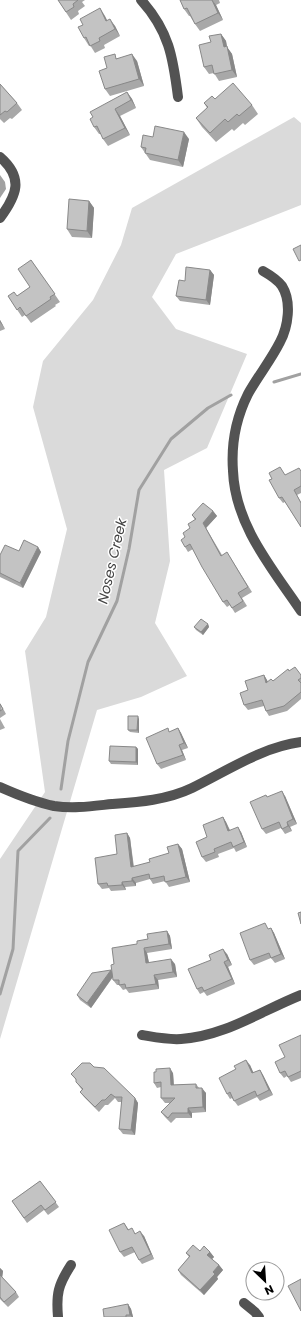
<svg xmlns="http://www.w3.org/2000/svg" width="301" height="1317" font-family="Poppins,sans-serif">
<style>
.green{fill:#dadada}
.water{fill:#a1a1a1}
.lines{fill:none;stroke-linecap:round;stroke-linejoin:round}
.stream{stroke:#a1a1a1;stroke-width:3}
.minor{stroke:#535353;stroke-width:10}
.wall{fill:#a8a8a8}
.shaded-wall{fill:#888}
.building{fill:#c3c3c3;stroke:#888}
.labels{text-anchor:middle;dominant-baseline:central;stroke-width:3;stroke-linejoin:round;paint-order:stroke}
.water-label{font-size:14px;font-style:italic;fill:#424242;stroke:#fff}
</style>
<rect width="100%" height="100%" fill="#fff"/>
<path class="green" d="M294,117L301,123V205L176,254L152,297L176,329L247,354L207,448L164,470L170,561L155,623L187,676L141,697L97,710L0,1039V859L45,792L25,651L46,617L67,529L33,407L43,361L93,300L121,245L132,208Z"/>
<path class="water" d="M0,175L5,182L6,189L0,198Z"/>
<g class="lines">
<g class="stream">
<path d="M274,382L301,374"/>
<path d="M61,789L68,741L88,662L117,601L129,549L139,490L171,439L208,408L231,395"/>
<path d="M0,994L13,949L18,851L50,818"/>
</g>
<g class="minor">
<path d="M141,0C169,31 173,57 178,97"/>
<path d="M0,157C24,178 17,195 0,218"/>
<path d="M263,271C270,275 277,279 282,286C292,302 288,327 280,342C271,360 258,376 248,394C236,418 231,444 233,471C235,525 272,568 301,611"/>
<path d="M0,787C18,795 35,802 54,806C74,809 93,806 112,804C139,802 167,800 192,788C227,771 262,747 301,742"/>
<path d="M142,1035C154,1037 168,1040 181,1039C225,1036 261,1011 301,995"/>
<path d="M244,1303L255,1312L259,1317"/>
<path d="M58,1317C56,1294 58,1285 71,1265"/>
</g>
</g>
<g class="wall">
<path d="M58,0H85L82,2L85,6L78,11L79,14L71,20Z"/>
<path d="M180,0H219L220,3L216,5L223,20L200,31L195,24L190,16H189L184,9Z"/>
<path d="M100,8L107,21L115,26L120,36L104,45L105,48L95,53L90,45L89,46L84,38L83,25Z"/>
<path d="M221,34L226,41L227,47L232,54L237,77L219,81L214,73L209,74L204,67L211,42Z"/>
<path d="M117,58L137,61L144,86L110,96L105,89L107,68Z"/>
<path d="M0,84L17,103L22,110L12,119L10,118L4,123L0,119Z"/>
<path d="M127,92L132,99L136,108L120,116L130,135L108,146L103,139L101,134H99L94,127L93,117Z"/>
<path d="M215,99L252,105L258,114L245,125L243,123L234,131L232,129L216,142L202,127L196,118L207,108L204,103Z"/>
<path d="M153,137L189,139L183,167L150,160L141,147Z"/>
<path d="M89,201L94,208L92,238L72,237L67,229Z"/>
<path d="M31,260L60,302L55,305L56,306L31,323L25,315L22,317L8,296H17L30,287Z"/>
<path d="M210,270L214,275L210,305L180,301L176,296L185,281Z"/>
<path d="M0,320L5,329L0,331Z"/>
<path d="M301,470V493L297,495L301,502V527L285,502L283,503L279,498L285,475Z"/>
<path d="M213,511L217,516L206,528L222,555L230,557L252,592L242,598L247,606L235,613L230,605L227,607L223,602L193,549L188,552L185,547V537L195,520L192,515Z"/>
<path d="M38,547L41,552L23,588L0,577V555Z"/>
<path d="M208,624L209,627L203,635L196,630L194,627Z"/>
<path d="M289,671L301,675V699L287,711L269,716L266,711L264,706L248,710L244,705L248,690L264,675L268,682L273,681Z"/>
<path d="M0,703L6,714L0,718Z"/>
<path d="M0,719L5,728L0,730Z"/>
<path d="M139,719V733L130,732L128,730Z"/>
<path d="M178,728L181,733L188,748L182,750L186,760L161,769L157,764L170,732Z"/>
<path d="M136,747L138,749V765L111,764L109,761Z"/>
<path d="M285,796L297,824L290,827L292,831L285,834L281,828L266,834L262,829L267,797Z"/>
<path d="M223,817L226,822L230,830L241,832L247,847L236,852L234,848L218,854L219,857L206,862L202,857L207,837Z"/>
<path d="M127,833L130,838L134,867L150,862L169,853L178,844L182,849L190,882L169,887L165,881L153,884L150,879L136,883V886L125,887L126,890L111,891L109,888L102,889L98,884L117,854Z"/>
<path d="M271,928L274,933L285,959L275,963L271,958L254,965L250,960L269,929Z"/>
<path d="M167,931L170,936L172,949L147,953L149,963L175,964L177,977L158,980L159,989L129,993L126,989L123,990L119,985H117L113,980V977L91,1008L80,1000L77,995L111,970L112,972L114,964L137,944L148,939Z"/>
<path d="M227,954L232,965L228,967L235,984L207,996L204,992L200,994L197,989Z"/>
<path d="M301,1035V1078L291,1082L287,1076L284,1078L280,1073L285,1057Z"/>
<path d="M250,1065L253,1073L260,1070L263,1075L273,1095L260,1101L257,1097L238,1106L232,1098L230,1099L227,1094Z"/>
<path d="M94,1067L135,1098L138,1103L135,1135L123,1134L119,1129L122,1102H118L115,1098L108,1105H105L99,1112L84,1097L80,1092L82,1090L76,1082V1080L71,1074Z"/>
<path d="M173,1073L174,1085L196,1084L199,1088L206,1093V1112L192,1113V1118H176L171,1123L165,1117L161,1112L170,1103H165L161,1098V1087L157,1088L154,1083Z"/>
<path d="M40,1181L59,1207L48,1215L44,1210L27,1223L12,1201Z"/>
<path d="M124,1223L129,1230L136,1234L144,1236L154,1259L142,1264L139,1260L135,1252L124,1257L120,1252Z"/>
<path d="M200,1251L210,1252L214,1257L212,1259L219,1265L223,1270L217,1277L218,1279L204,1295L181,1275L178,1270L189,1257L186,1253Z"/>
<path d="M0,1268L3,1271L2,1277L16,1292L19,1297L8,1307L0,1299Z"/>
<path d="M128,1304L131,1309L133,1317H104Z"/>
</g>
<g class="shaded-wall">
<path d="M212,0L216,5L223,20L218,13Z"/>
<path d="M100,8L105,16L111,28L106,21Z"/>
<path d="M110,19L115,26L120,36L115,29Z"/>
<path d="M221,34L226,41L227,47L232,54L237,77L232,70L224,47Z"/>
<path d="M132,54L137,61L144,86L139,79Z"/>
<path d="M127,92L132,99L136,108L131,100Z"/>
<path d="M115,109L120,116L130,135L125,128Z"/>
<path d="M184,132L189,139L183,167L178,160Z"/>
<path d="M89,201L94,208L92,238L87,231Z"/>
<path d="M210,270L214,275L210,305L206,300Z"/>
<path d="M0,320L5,329L0,322Z"/>
<path d="M213,511L217,516L206,528L224,561L221,556L203,523Z"/>
<path d="M38,547L41,552L23,588L20,583Z"/>
<path d="M208,624L209,627L203,635L201,632Z"/>
<path d="M264,675L267,680L270,688L266,683Z"/>
<path d="M138,716L139,719V733L137,730Z"/>
<path d="M178,728L181,733L188,748L184,743Z"/>
<path d="M179,745L182,750L186,760L183,755Z"/>
<path d="M136,747L138,749V765L136,762Z"/>
<path d="M282,791L285,796L297,824L293,819Z"/>
<path d="M223,817L226,822L232,836L228,831Z"/>
<path d="M287,822L290,827L292,831L288,826Z"/>
<path d="M238,827L241,832L247,847L244,842Z"/>
<path d="M127,833L130,838L134,872L131,867Z"/>
<path d="M178,844L182,849L190,882L186,877Z"/>
<path d="M132,878L136,883V886L132,881Z"/>
<path d="M122,882L125,887L126,890L122,885Z"/>
<path d="M271,928L274,933L285,959L281,954Z"/>
<path d="M167,931L170,936L172,949L169,944Z"/>
<path d="M144,948L147,953L150,968L146,963Z"/>
<path d="M223,949L227,954L232,965L228,960Z"/>
<path d="M171,959L175,964L177,977L173,972Z"/>
<path d="M224,962L228,967L235,984L232,979Z"/>
<path d="M111,970L114,975L91,1008L87,1003Z"/>
<path d="M154,975L158,980L159,989L156,984Z"/>
<path d="M246,1060L250,1065L256,1078L252,1073Z"/>
<path d="M170,1068L173,1073L174,1090L171,1085Z"/>
<path d="M260,1070L263,1075L273,1095L269,1090Z"/>
<path d="M202,1088L206,1093V1112L203,1107Z"/>
<path d="M135,1098L138,1103L135,1135L131,1130Z"/>
<path d="M188,1108L192,1113V1118L188,1113Z"/>
<path d="M140,1231L144,1236L154,1259L151,1254Z"/>
<path d="M210,1252L214,1257L211,1260L207,1255Z"/>
<path d="M219,1265L223,1270L217,1277L218,1279L204,1295L200,1290L213,1272Z"/>
<path d="M0,1268L3,1271L2,1279L0,1276Z"/>
<path d="M128,1304L131,1309L133,1317H132L130,1315Z"/>
</g>
<g class="building">
<path d="M58,0H78L73,4L74,7L66,12Z"/>
<path d="M180,0H212L218,13L195,24L187,8L184,9Z"/>
<path d="M100,8L106,21L110,19L115,29L99,38L100,41L90,46L86,37L84,38L78,27L83,25L80,19Z"/>
<path d="M221,34L224,47L227,46L232,70L214,74L212,65L204,67L199,45L211,42L209,36Z"/>
<path d="M115,54L116,59L132,54L139,79L105,89L99,71L107,68L104,57Z"/>
<path d="M233,83L252,105L239,116L237,114L228,122L225,119L210,133L196,118L208,107L204,103L212,96L215,99Z"/>
<path d="M0,84L17,103L7,112L5,111L0,115Z"/>
<path d="M127,92L131,100L115,109L125,128L103,139L97,126L94,127L90,119L93,117L90,112Z"/>
<path d="M155,126L184,132L178,160L145,153L146,148L141,147L143,135L153,137Z"/>
<path d="M69,199L89,201L87,231L67,229Z"/>
<path d="M301,245V260L299,261L293,249Z"/>
<path d="M31,260L55,294L50,297L51,299L26,316L20,307L17,310L8,296L14,292L17,296L30,287L18,269Z"/>
<path d="M186,267L210,270L206,300L176,296L179,280L185,281Z"/>
<path d="M280,467L285,475L299,468L301,471V486L294,490L301,503V527L282,497L279,498L269,480L272,479L269,473Z"/>
<path d="M203,503L213,511L203,523L221,556L227,552L248,587L238,593L243,601L232,608L227,600L223,602L202,567L190,544L185,547L181,540L185,537L183,533L190,528L188,524L196,519L192,515Z"/>
<path d="M24,540L38,547L20,583L0,573V555L5,545L19,551Z"/>
<path d="M201,619L208,624L201,632L194,627Z"/>
<path d="M295,667L301,675V678L298,680L301,683V692L284,706L266,711L262,700L244,705L240,693L248,690L245,681L264,675L266,683L271,679L273,681L288,669L289,671Z"/>
<path d="M0,704L3,709L0,711Z"/>
<path d="M128,716H138L137,730H128Z"/>
<path d="M168,728L169,732L178,728L184,743L179,745L183,755L157,764L146,738Z"/>
<path d="M110,746L136,747V762L109,761Z"/>
<path d="M282,791L293,819L287,822L288,826L282,829L279,822L262,829L250,802L266,795L267,797Z"/>
<path d="M223,817L228,831L238,827L244,842L233,847L231,842L214,849L215,852L202,857L196,842L207,837L203,825Z"/>
<path d="M127,833L131,867L150,862L149,859L169,853L167,847L178,844L186,877L165,882L164,876L150,879L149,874L132,878V881L122,882V885L108,886L107,883L98,884L95,858L117,854L115,835Z"/>
<path d="M301,912V924L298,913Z"/>
<path d="M265,923L268,929L271,928L281,954L271,958L269,953L250,960L240,933Z"/>
<path d="M167,931L169,944L144,948L146,963L171,959L173,972L154,975L156,984L126,988L125,984L119,985V980H113L111,965L114,964L112,948L137,944V941L148,939L147,934Z"/>
<path d="M223,949L228,960L224,962L232,979L204,991L202,987L197,989L188,969L211,960L209,955Z"/>
<path d="M111,970L87,1003L77,995L92,973Z"/>
<path d="M301,1035V1071L288,1077L285,1071L280,1073L275,1062L285,1057L279,1045Z"/>
<path d="M246,1060L252,1073L260,1070L269,1090L257,1096L255,1091L234,1101L230,1092L227,1094L219,1078L236,1069L234,1066Z"/>
<path d="M82,1063H90L94,1067L104,1068L135,1098L131,1130L119,1129L122,1097H115L111,1094L105,1100H102L95,1107L80,1092L83,1089L76,1082V1079L71,1074Z"/>
<path d="M170,1068L171,1085L196,1084V1088H202L203,1107L188,1108V1113H172L168,1118L161,1112L175,1098H161V1082L154,1083V1072H156V1069Z"/>
<path d="M40,1181L56,1202L45,1210L41,1205L24,1218L12,1201Z"/>
<path d="M124,1223L128,1230L132,1228L135,1234L140,1231L151,1254L139,1260L132,1247L120,1252L109,1230Z"/>
<path d="M193,1245L200,1251L204,1246L210,1252L207,1255L219,1265L213,1272L215,1274L200,1290L178,1270L190,1256L186,1253Z"/>
<path d="M0,1275L16,1292L4,1302L0,1297Z"/>
<path d="M301,1279V1311L288,1286Z"/>
<path d="M128,1304L130,1315H126V1317H104L103,1309Z"/>
</g>
<g class="labels">
<g class="water-label">
<text transform="translate(112 561) rotate(-77)">Noses Creek</text>
</g>
</g>
<g transform="translate(265 1281) rotate(155)"><circle r="19" fill="#ffffff" stroke="#999999"/>
<path d="M0-3L7 15L0 10L-7 15Z" fill="#000000"/>
<text y="-6" font-size="11" font-weight="bold" text-anchor="middle" fill="#000000">N</text>
</g>
</svg>
